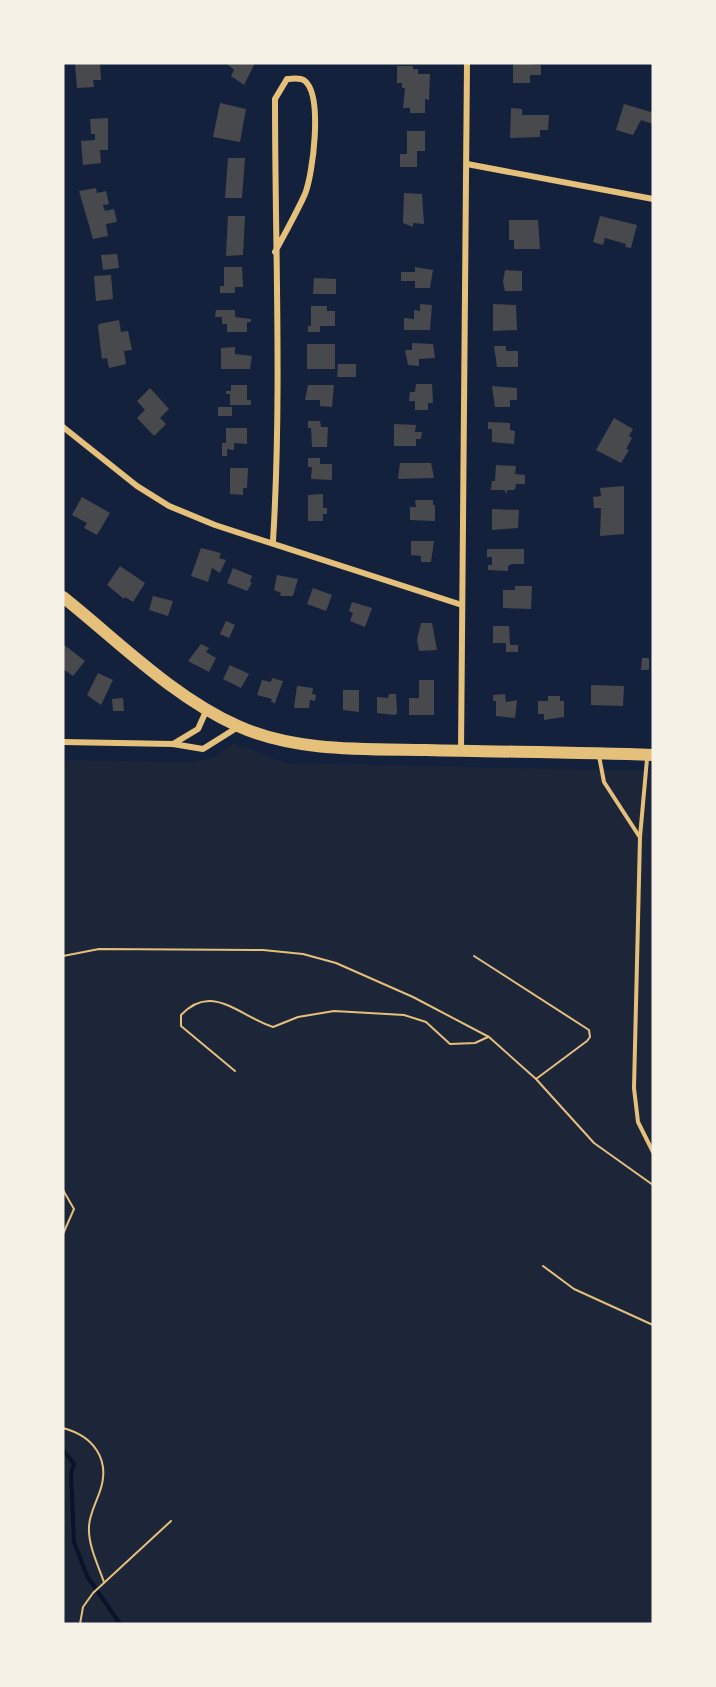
<svg xmlns="http://www.w3.org/2000/svg" width="716" height="1687" font-family="'Crimson Pro',serif">
<style>
.green{fill:#1d2539}
.lines{fill:none;stroke-linecap:round;stroke-linejoin:round}
.stream{stroke:#0b132b;stroke-width:4}
.building{fill:#48494c}
.path{stroke:#e5c07b;stroke-width:2}
.service{stroke:#e5c07b;stroke-width:4}
.minor{stroke:#e5c07b;stroke-width:6}
.secondary{stroke:#e5c07b;stroke-width:12}
</style>
<rect width="100%" height="100%" fill="#14213d"/>
<path class="green" d="M234,743L286,763L653,771V1624H63V760L191,762L214,758Z"/>
<g class="lines">
<path class="stream" d="M63,1450L74,1464L71,1473L74,1542L87,1576L120,1624"/>
</g>
<g class="building">
<path d="M77,63H100L101,80H93L94,87L77,88L75,64Z"/>
<path d="M226,63H255L244,85L231,76L234,70Z"/>
<path d="M513,63L541,65V75H530V83H513Z"/>
<path d="M397,66H413V69H418V74H430L429,100L425,99V113H410V108H403L405,88H402V83H397Z"/>
<path d="M220,103L246,109L240,142L213,137Z"/>
<path d="M624,104L651,112L653,107V124L641,120L633,135L616,130Z"/>
<path d="M511,108L522,109V115H549L548,130H540V137L510,138Z"/>
<path d="M108,118V150H100L101,163L83,165L81,141L95,140V134H91L90,119Z"/>
<path d="M407,131H425V151H417V167H400V154H407Z"/>
<path d="M228,158H245L242,198H225Z"/>
<path d="M96,188L97,193L106,191L109,204L103,205L105,211L114,209L117,222L106,224L108,236L93,239L79,191Z"/>
<path d="M404,193L422,194L424,224L413,223V227L403,223Z"/>
<path d="M228,216H245L243,255L226,256Z"/>
<path d="M600,216L637,225L631,248L625,247L626,244L605,238L603,245L593,242Z"/>
<path d="M509,220H538L540,249H514V240H509Z"/>
<path d="M117,254L119,268L103,270L101,255Z"/>
<path d="M224,267H242L243,287H235V293H220V286H224Z"/>
<path d="M415,267L433,270L430,288H415V281H401V272H415Z"/>
<path d="M505,270L522,271V291H505L503,282Z"/>
<path d="M111,275L113,299L96,301L94,276Z"/>
<path d="M314,278L336,279V294H313Z"/>
<path d="M420,304L432,305L430,330H404V318L414,319V310L420,311Z"/>
<path d="M493,304L516,305L517,330L493,331Z"/>
<path d="M311,306H327V311H335V326H320V332H308V326H311Z"/>
<path d="M216,310H235V317L251,319V322H247V332H227V324H222V317H215Z"/>
<path d="M119,320L121,332L128,331L132,350L124,351L126,364L109,368L107,358L102,359L98,327L99,324Z"/>
<path d="M412,343L433,344L435,358L419,359V366L408,365L405,350H412Z"/>
<rect x="307" y="344" width="28" height="25"/>
<path d="M494,346H506V351H518V367H497Z"/>
<path d="M235,347V354L252,356L250,369H221V348Z"/>
<path d="M338,364H356V377H337Z"/>
<path d="M416,384H432L433,403H428V410H415V401H409L410,392H415Z"/>
<path d="M231,385H247V400H251V405H230V394H226V391H231Z"/>
<path d="M308,385H334L332,407L320,406V400H305Z"/>
<path d="M492,386L517,388V400H510V407H495Z"/>
<path d="M150,388L169,409L160,418L166,424L154,436L137,418L145,410L137,401Z"/>
<rect x="218" y="407" width="14" height="9"/>
<path d="M614,418L633,429L629,436L632,438L626,449L629,450L621,463L596,450Z"/>
<path d="M308,421H320L321,427H328L327,447H312L311,428H308Z"/>
<path d="M488,422L510,423V430L515,431L514,444L492,442V429H488Z"/>
<path d="M394,424L416,425L415,432H422L421,439H416V446H394Z"/>
<path d="M226,428H247V444L234,443V450L227,449V456H222V443H226Z"/>
<path d="M308,458H320V464H332V480L311,479L312,467H308Z"/>
<path d="M400,463H431L434,478L398,479Z"/>
<path d="M496,465L516,466L515,474L525,475V484H516L515,490H507V494L504,490H491L492,481H495Z"/>
<path d="M230,468H248L247,488H243V495L230,494Z"/>
<path d="M624,486V534L600,536L601,508H594L593,497L601,496L600,488Z"/>
<path d="M323,494V508H327V514H323V521H308V495Z"/>
<path d="M82,497L110,513L97,535L84,528L87,523L72,515Z"/>
<path d="M415,500H433V505H435V521L410,520V507H416Z"/>
<path d="M492,509L519,510L518,528L492,530Z"/>
<path d="M411,541H434L431,562H421V556L411,555Z"/>
<path d="M201,548L221,553L219,558L226,560L220,573L212,568L208,582L191,576Z"/>
<path d="M487,549H524V564H512L508,566V571L488,570V565H492V557H487Z"/>
<path d="M120,566L145,583L133,602L125,597L124,599L107,585Z"/>
<path d="M233,568L252,576L250,582L252,583L247,591L227,583Z"/>
<path d="M277,575L298,579L293,596H280L281,593L274,590Z"/>
<path d="M515,586H532L531,609L503,608V590H515Z"/>
<path d="M313,588L332,595L326,611L307,604Z"/>
<path d="M153,596L173,601L168,616L149,610Z"/>
<path d="M352,602L372,608L365,627L350,621L353,613L349,611Z"/>
<path d="M226,621L235,625L229,638L220,634Z"/>
<path d="M421,623H432L437,650L419,651L417,640Z"/>
<path d="M493,626H509L510,645H518V652H506V643H493Z"/>
<path d="M63,644L85,661L73,676L63,669Z"/>
<path d="M201,644L209,648L206,652L216,658L209,672L188,661Z"/>
<path d="M642,658H649V670H641Z"/>
<path d="M230,665L249,674L241,688L223,679Z"/>
<path d="M98,673L113,680L101,705L87,695Z"/>
<path d="M272,678L283,681L275,703L271,702L272,699L257,695L262,680L271,682Z"/>
<path d="M419,680H434V715H409V698H419Z"/>
<path d="M591,685L624,686L623,706L591,705Z"/>
<path d="M297,686L313,688L312,694L316,695L315,701L310,700L309,708H294Z"/>
<path d="M343,690H359V712L343,710Z"/>
<path d="M389,694H396L397,713L395,715L377,713V697L388,698Z"/>
<path d="M505,694L506,702L517,700L515,718L496,716V701H493V695Z"/>
<path d="M548,696H560V701H564V717L544,720V714H538V701H548Z"/>
<path d="M123,698L124,711H113L112,699Z"/>
</g>
<g class="lines">
<g class="path">
<path d="M63,956L99,949L263,950L303,954L336,963L413,997L489,1037L536,1079L594,1143L653,1185"/>
<path d="M474,956L589,1030L590,1037L587,1041L536,1079"/>
<path d="M235,1071L181,1026V1015C212,982 239,1016 273,1027L298,1017L334,1011L404,1015L426,1022L450,1044L475,1043L488,1037"/>
<path d="M63,1190L74,1209L63,1234"/>
<path d="M543,1266L574,1289L653,1325"/>
<path d="M63,1288V1306"/>
<path d="M63,1428C93,1436 111,1459 100,1491C96,1503 89,1515 89,1527C88,1545 98,1565 104,1582"/>
<path d="M80,1624L83,1607L93,1593L171,1521"/>
</g>
<g class="service">
<path d="M599,756L604,782L639,836"/>
<path d="M647,759L640,837L634,1088L638,1122L653,1152"/>
</g>
<g class="minor">
<path d="M467,164L653,199"/>
<path d="M63,427L137,486L169,506L215,525L462,605"/>
<path d="M273,541C282,395 275,247 275,99L287,79C293,79 300,77 305,81C323,96 313,174 305,194C296,214 285,233 275,252"/>
<path d="M63,742L173,744L203,749L238,727"/>
<path d="M173,744L198,729L207,709"/>
<path d="M461,751L467,63"/>
</g>
<path class="secondary" d="M63,597C118,641 173,697 238,726C295,752 364,749 426,750C502,752 577,752 653,755"/>
</g>
<rect width="716" height="1687" fill="none" stroke="#f6f1e7" stroke-width="129"/>
</svg>
